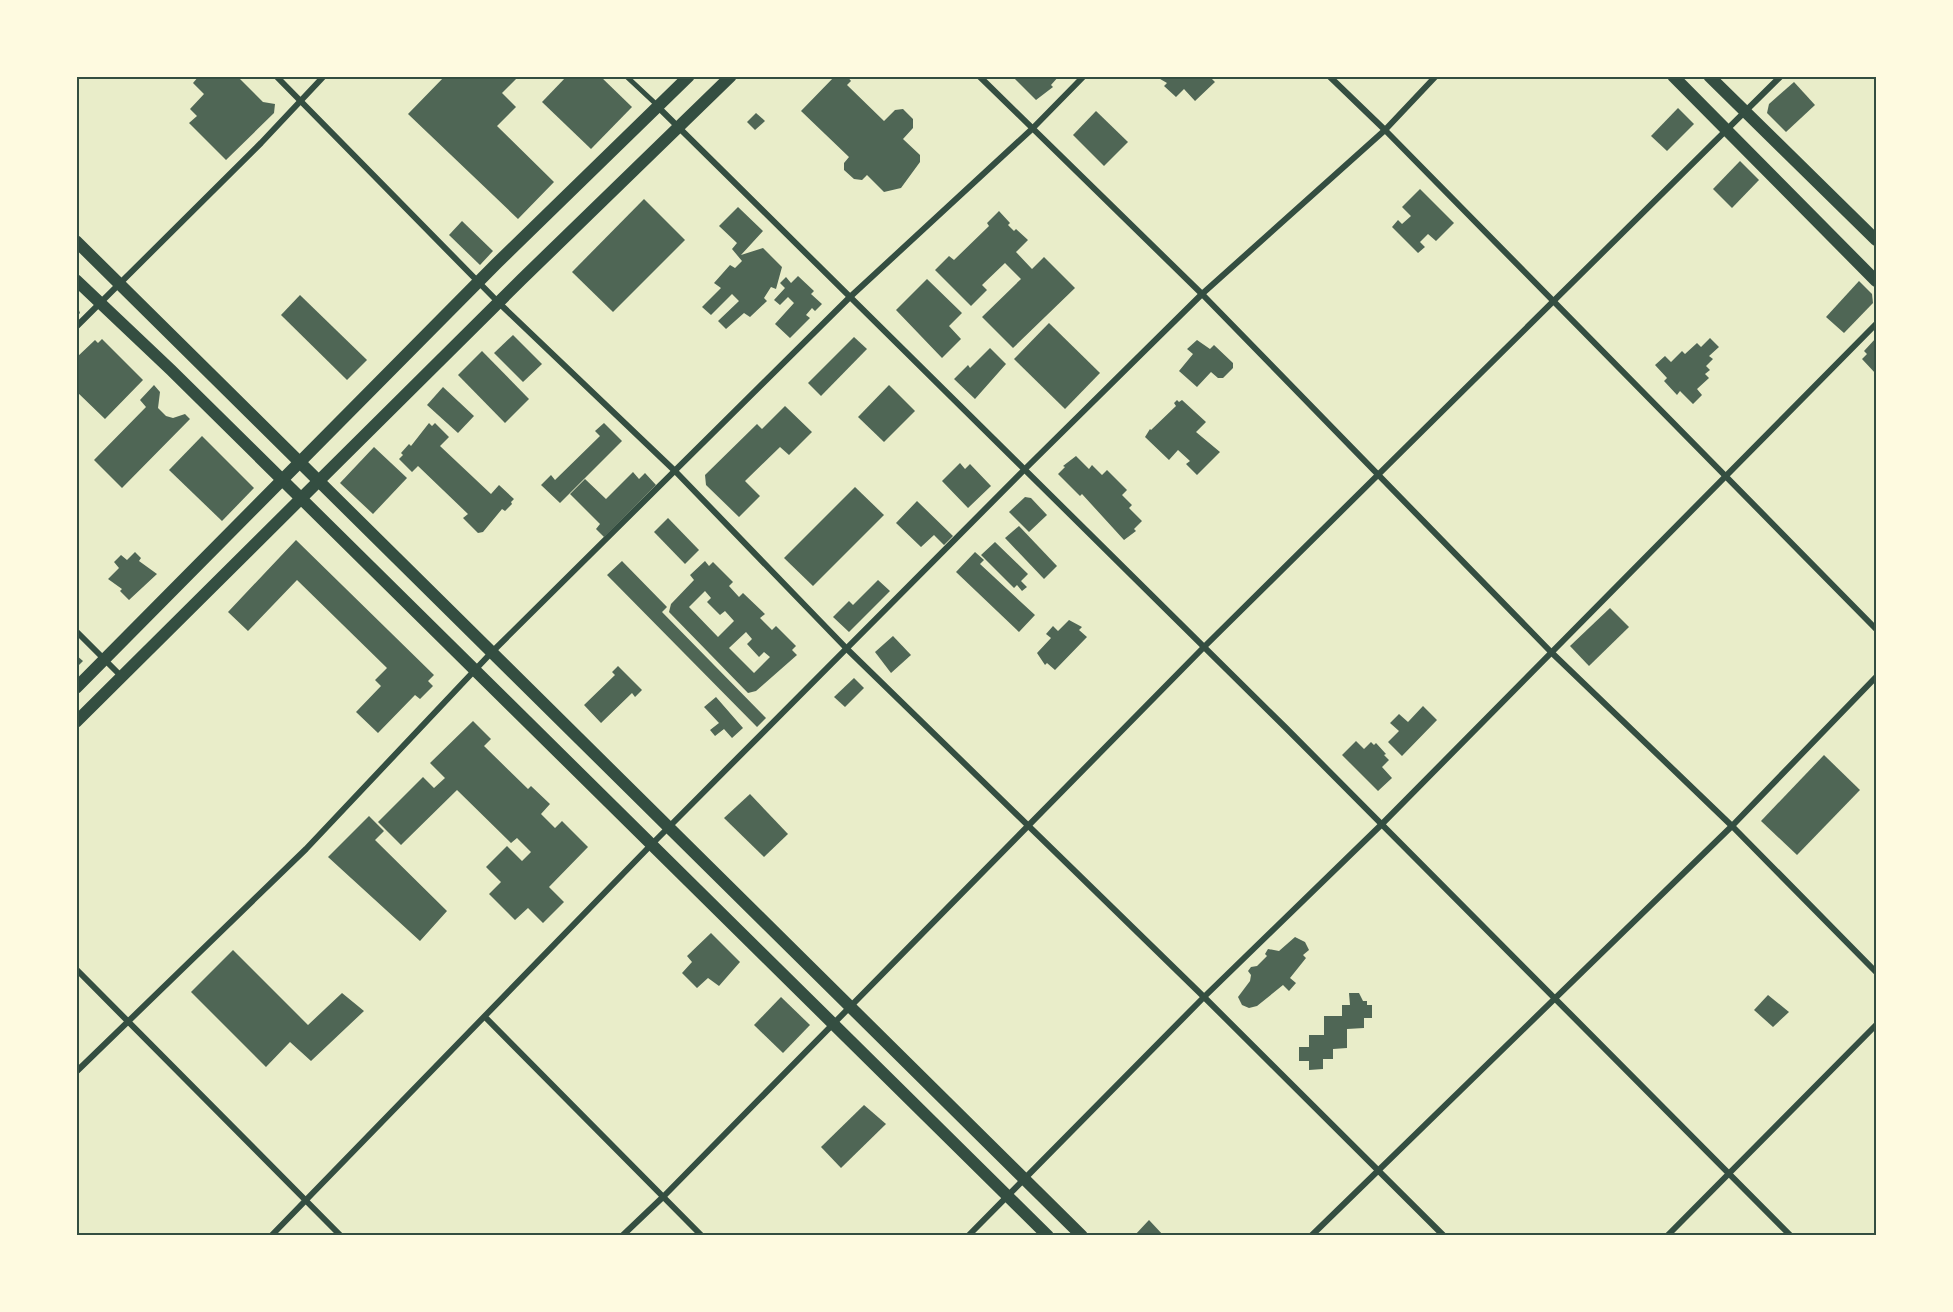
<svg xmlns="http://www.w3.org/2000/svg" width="1953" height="1312" font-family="Raleway,sans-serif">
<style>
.building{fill:#4f6655;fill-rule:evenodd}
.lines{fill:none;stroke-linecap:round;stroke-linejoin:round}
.pedestrian{stroke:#344e41;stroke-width:5}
.minor{stroke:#344e41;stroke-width:6}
.secondary{stroke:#344e41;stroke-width:12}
.neatline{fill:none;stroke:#344e41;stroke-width:2}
</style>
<rect width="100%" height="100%" fill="#e9edc9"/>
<g class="building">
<path d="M199,76H237L263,102L275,104L274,113L226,160L189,123L197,116L190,109L204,94L193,83Z"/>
<path d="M445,76H519L502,93L516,107L497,126L554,182L518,219L408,114Z"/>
<path d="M567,76H600L632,107L591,149L542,102Z"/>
<path d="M835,76H847L851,81L847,85L884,121L895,110L903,109L913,119V128L903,139L920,155V162L901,188L884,192L867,175L862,180L854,179L844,170V163L849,157L801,111Z"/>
<path d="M1012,76H1059L1051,85L1053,87L1036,100Z"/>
<path d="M1155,76H1209L1215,82L1195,101L1184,89L1176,97L1164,86L1167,83Z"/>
<path d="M1794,82L1815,105L1786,132L1767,113L1769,104Z"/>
<path d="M1678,108L1694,124L1667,151L1651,136Z"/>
<path d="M1096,111L1128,142L1104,166L1073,135Z"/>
<path d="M756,113L765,121L755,130L747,122Z"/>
<path d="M1740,161L1759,180L1732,208L1713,189Z"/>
<path d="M1420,189L1454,223L1436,241L1428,234L1420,242L1425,247L1418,253L1392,227L1398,220L1402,224L1411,216L1402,207Z"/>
<path d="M644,199L685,240L613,312L572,272Z"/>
<path d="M738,207L763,231L741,255L763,248L782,267L776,289L771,287L764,298L767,301L750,317L744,313L726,329L718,321L739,301L732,294L711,315L702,307L721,288L714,283L730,265L735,268L742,261L732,249L737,243L719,226Z"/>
<path d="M999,211L1010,223L1008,225L1014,231L1016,229L1028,240L1016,252L1032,269L1044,257L1075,288L1013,348L982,317L1021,279L1005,263L982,285L987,290L971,306L935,270L949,256L954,260L989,226L987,223Z"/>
<path d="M462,221L493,251L480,265L449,235Z"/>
<path d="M798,276L814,291L811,294L822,304L815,311L812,308L806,315L810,318L790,338L775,324L794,303L788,297L780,305L774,300L785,288L780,283L786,277L791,283Z"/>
<path d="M927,279L962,313L949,326L961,339L942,358L896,310Z"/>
<path d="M1859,281L1872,294L1873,303L1844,333L1826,317Z"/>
<path d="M300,295L367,360L347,380L281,315Z"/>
<path d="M76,302L80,313L76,317Z"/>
<path d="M1049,323L1100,373L1065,409L1014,359Z"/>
<path d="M513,335L542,364L523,382L494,353Z"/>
<path d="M854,337L867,349L821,396L808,383Z"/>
<path d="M1710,338L1719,347L1709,356L1713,359L1706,366L1710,370L1705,374L1709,378L1697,389L1702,395L1693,404L1680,391L1677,395L1664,381L1667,378L1655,365L1665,356L1671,362L1682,351L1685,354L1697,343L1701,347Z"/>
<path d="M1876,338V374L1862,359L1867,354L1864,351Z"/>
<path d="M102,339L143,380L105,419L76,391V358L95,340L98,343Z"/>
<path d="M1197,340L1210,349L1214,345L1233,363V368L1223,378H1218L1211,372L1197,387L1179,371L1193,354L1187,349Z"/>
<path d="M990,348L1006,364L975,399L954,379L968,365L970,368Z"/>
<path d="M482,351L529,399L505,423L458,375Z"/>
<path d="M154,385L160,392L158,408L166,416L173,418L185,414L190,419L122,488L94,460L146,407L140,400Z"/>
<path d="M889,385L915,411L884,442L858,417Z"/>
<path d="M443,387L474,416L458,433L427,405Z"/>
<path d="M1177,400L1179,402L1182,400L1206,422L1196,432L1220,452L1197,475L1186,464L1190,461L1178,450L1169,460L1145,437L1150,429L1151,430L1176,406L1174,403Z"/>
<path d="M785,406L812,432L789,455L780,447L745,481L760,496L739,517L706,485L705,475L757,424L762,429Z"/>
<path d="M429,423L432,426L435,423L449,437L440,446L491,494L499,485L514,499L511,502L512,504L505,511L502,509L483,532L478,533L463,518L468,514L418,466L412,472L399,459L403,455L401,453L409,444L411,446Z"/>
<path d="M604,423L622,441L560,503L541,485L551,475L555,480L600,436L595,431Z"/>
<path d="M202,436L254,488L222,521L169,470Z"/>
<path d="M374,447L407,478L373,514L340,483Z"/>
<path d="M1076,456L1089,469L1092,465L1102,475L1107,470L1127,490L1122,495L1132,505L1129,508L1142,521L1134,529L1136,531L1124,540L1082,494L1080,496L1058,474L1065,467L1063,466Z"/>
<path d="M960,463L965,469L970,464L991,486L968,508L942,481Z"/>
<path d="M633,472L639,479L645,473L656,485L604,537L596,529L600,524L570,494L585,479L606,499Z"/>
<path d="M855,487L884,515L813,586L784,558Z"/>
<path d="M1025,497L1031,498L1047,515L1029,532L1009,512Z"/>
<path d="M917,501L953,536L944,545L934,535L921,547L896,523Z"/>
<path d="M668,518L699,550L685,564L654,532Z"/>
<path d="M1019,526L1057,566L1044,579L1005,538Z"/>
<path d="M296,540L434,675L428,681L433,686L420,699L415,695L378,733L356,712L381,686L375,680L387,668L297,580L248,631L228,612Z"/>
<path d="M995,542L1028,574L1021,581L1027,587L1022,591L1017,585L1014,588L981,555Z"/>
<path d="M135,552L141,558L139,561L157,574L129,600L120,591L122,589L108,579L119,568L114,562L121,555L127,560Z"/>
<path d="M975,552L984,560L980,564L1035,615L1019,632L956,572Z"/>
<path d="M622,561L667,607L662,612L766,718L757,727L607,575Z"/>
<path d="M705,561L709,566L713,562L733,582L729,586L739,597L743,593L765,614L760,618L772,630L776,626L796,646L792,650L797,655L756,691L748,693L669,612L671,604L694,580L690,575ZM705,591L711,598L707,602L720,615L725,611L734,621L718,637L689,607ZM746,632L752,639L747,644L759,657L764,652L770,657L754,673L729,648Z"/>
<path d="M878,580L890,591L849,632L833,617L849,601L853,605Z"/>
<path d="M1610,608L1629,627L1589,666L1570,646Z"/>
<path d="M1069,620L1082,627L1079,630L1087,637L1055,670L1047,663L1045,665L1037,653L1051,638L1046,634L1053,626L1058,631Z"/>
<path d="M893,636L911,655L891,673L875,652Z"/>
<path d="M76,655L83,661L76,668Z"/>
<path d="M618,666L642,690L635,697L632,693L601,723L584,705L615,675L612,672Z"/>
<path d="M854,678L864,688L845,707L834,697Z"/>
<path d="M716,697L743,728L732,738L724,729L715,736L710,730L719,723L704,707Z"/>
<path d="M1423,706L1437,720L1402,756L1388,742L1399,731L1390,723L1399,714L1408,722Z"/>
<path d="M473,721L491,739L484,746L528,789L531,786L550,804L541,814L555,828L562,821L588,847L549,887L564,902L543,923L528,908L515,920L489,894L501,882L486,867L507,846L522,861L531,852L517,838L511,843L457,790L401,845L378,822L423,777L434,788L445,778L430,763Z"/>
<path d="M1356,741L1364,749L1371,742L1374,745L1376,743L1386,754L1384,755L1389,760L1382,767L1392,778L1378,791L1342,755Z"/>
<path d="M1824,755L1860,790L1797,855L1761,821Z"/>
<path d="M750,794L788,834L764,857L724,818Z"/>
<path d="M369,816L384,831L375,840L447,911L420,941L328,857Z"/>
<path d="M711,933L740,962L719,986L708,978L697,988L682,973L692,962L687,956Z"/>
<path d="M1295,937L1305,942L1309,950L1303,955L1306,958L1290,978L1296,983L1289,991L1283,985L1257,1006L1249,1008L1242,1005L1238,997L1250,981L1251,975L1248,971L1251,967L1257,966L1267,956L1265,954L1268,949L1279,951Z"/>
<path d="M233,950L308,1025L342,993L364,1011L311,1061L290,1042L266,1067L191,992Z"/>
<path d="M1349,993H1359L1363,1001H1367V1005H1372V1018H1364V1028L1347,1029V1048L1333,1049V1059H1323V1069L1309,1070V1061H1299V1047H1309V1035H1324V1016H1342V1005H1350Z"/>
<path d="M1768,995L1789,1012L1773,1027L1754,1010Z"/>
<path d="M781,997L810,1025L783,1053L754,1025Z"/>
<path d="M864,1105L886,1124L841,1168L821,1147Z"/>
<path d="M1149,1220L1164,1236H1134Z"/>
</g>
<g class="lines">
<path class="pedestrian" d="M626,76L657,105"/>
<g class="minor">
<path d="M276,76L499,303L676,472L848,650L1204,997L1444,1236"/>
<path d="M979,76L1202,294L1551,652L1732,826L1876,972"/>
<path d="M1329,76L1385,130L1876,629"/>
<path d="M658,107L1286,728L1791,1236"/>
<path d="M76,327L261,143L324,76"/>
<path d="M76,631L122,677"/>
<path d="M76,969L341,1236"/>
<path d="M485,1017L702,1236"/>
<path d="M76,1072L306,849L491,653L850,297L1032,129L1084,76"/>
<path d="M271,1236L651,845L1025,469L1202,294L1385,130L1436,76"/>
<path d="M622,1236L664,1196L1204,647L1781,76"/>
<path d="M968,1236L1204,997L1381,825L1876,324"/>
<path d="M1311,1236L1732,826L1876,677"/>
<path d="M1667,1236L1876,1025"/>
</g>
<g class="secondary">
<path d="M1673,76L1876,281"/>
<path d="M1709,76L1876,240"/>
<path d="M76,241L1082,1236"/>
<path d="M76,280L171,370L1048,1236"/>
<path d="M76,688L497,263L689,76"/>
<path d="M76,722L522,279L731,76"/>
</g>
</g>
<rect width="1953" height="1312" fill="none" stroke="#fefae0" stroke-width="156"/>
<rect x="78" y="78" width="1797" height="1156" class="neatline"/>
</svg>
